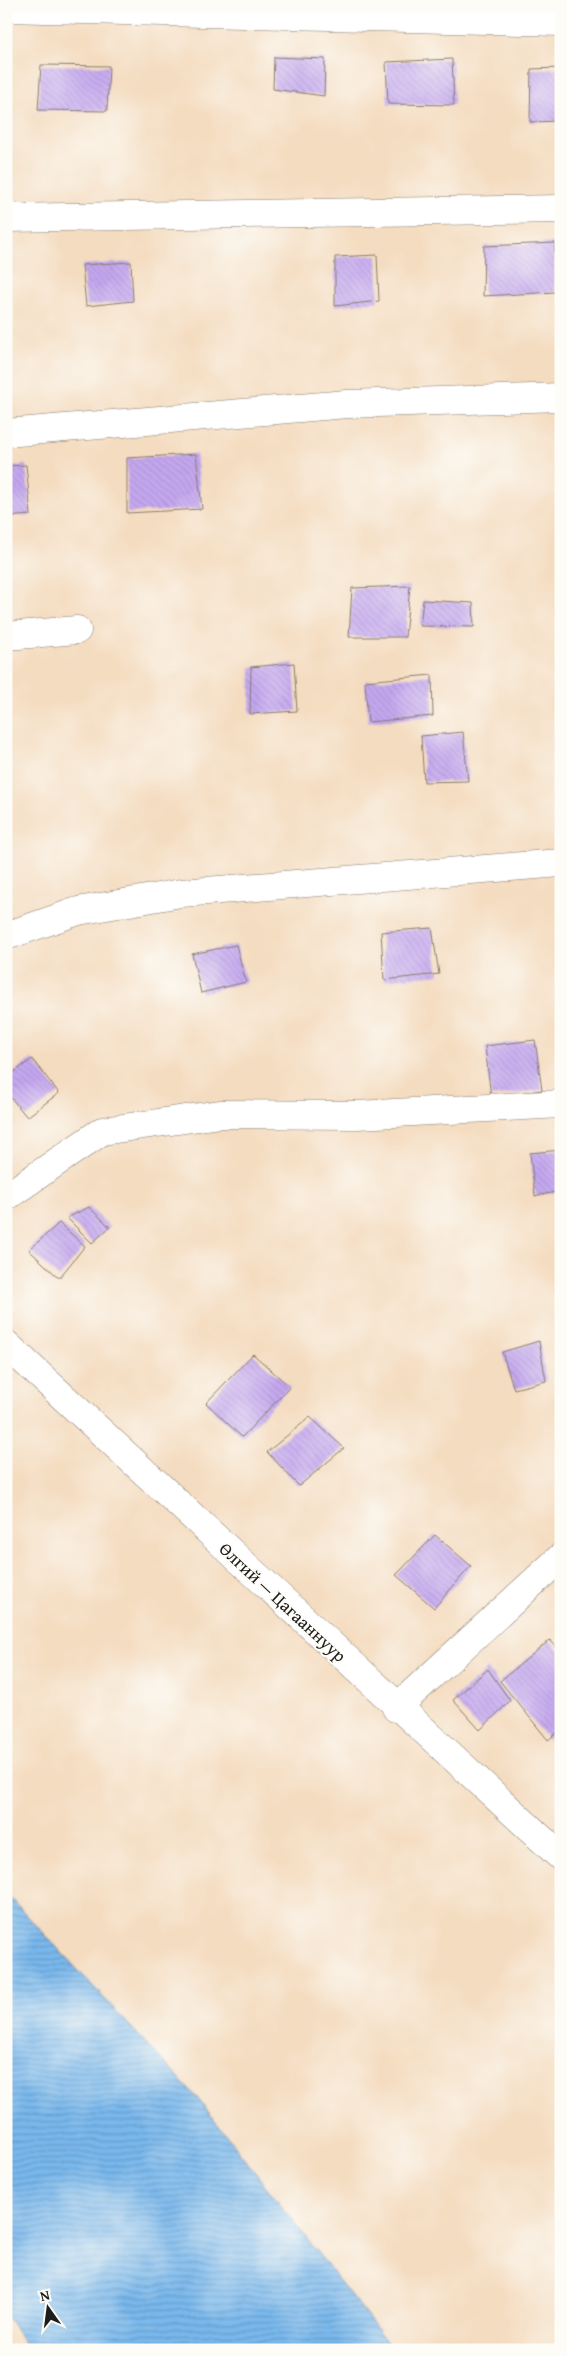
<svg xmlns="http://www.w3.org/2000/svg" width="567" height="2356" font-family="'Gentium Book Plus',serif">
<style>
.water{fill:url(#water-rules);stroke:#4a6a84}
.building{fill:url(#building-back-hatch)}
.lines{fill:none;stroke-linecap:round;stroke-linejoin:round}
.street-casing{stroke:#887c6e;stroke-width:29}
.highway-casing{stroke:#887c6e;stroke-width:29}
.street{stroke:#fff;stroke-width:28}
.highway{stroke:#fff;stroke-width:28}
.labels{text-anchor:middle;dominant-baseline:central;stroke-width:4;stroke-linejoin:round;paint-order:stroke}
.street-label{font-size:18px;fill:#1c1c1c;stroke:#fdfcf7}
</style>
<defs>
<pattern id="water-rules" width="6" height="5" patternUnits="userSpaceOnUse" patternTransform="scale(1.25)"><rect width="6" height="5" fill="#79b8ed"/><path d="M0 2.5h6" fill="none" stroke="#6295bf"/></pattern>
<pattern id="building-back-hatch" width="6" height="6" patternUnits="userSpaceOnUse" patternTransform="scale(1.25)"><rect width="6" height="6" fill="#c5a8f0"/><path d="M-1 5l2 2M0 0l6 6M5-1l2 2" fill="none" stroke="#a990cd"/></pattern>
</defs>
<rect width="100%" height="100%" fill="#fdfcf7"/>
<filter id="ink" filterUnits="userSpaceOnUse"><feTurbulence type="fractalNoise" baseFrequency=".02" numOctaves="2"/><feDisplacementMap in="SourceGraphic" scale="10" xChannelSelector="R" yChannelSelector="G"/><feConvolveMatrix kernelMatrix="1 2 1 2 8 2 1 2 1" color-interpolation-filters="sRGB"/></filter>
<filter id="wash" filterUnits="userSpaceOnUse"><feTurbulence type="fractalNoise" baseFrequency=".0096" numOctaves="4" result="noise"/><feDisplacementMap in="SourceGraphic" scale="20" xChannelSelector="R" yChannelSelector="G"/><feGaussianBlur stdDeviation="1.12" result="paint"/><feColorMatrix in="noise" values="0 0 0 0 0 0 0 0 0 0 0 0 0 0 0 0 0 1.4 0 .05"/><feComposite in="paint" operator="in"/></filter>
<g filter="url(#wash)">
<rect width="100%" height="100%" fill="#f4dcc0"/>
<path class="water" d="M6,1893L199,2100L393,2350H28L6,2315Z"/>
<g id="blocks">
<g class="building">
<path d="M274,57L325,59L324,96L273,89Z"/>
<path d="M452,59L454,105L388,104L386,62Z"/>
<path d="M41,65L109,66L107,111L38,110Z"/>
<path d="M561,68V121L530,122L531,69Z"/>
<path d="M555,243V292L483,296L484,246Z"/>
<path d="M377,255L379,301L335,306V257Z"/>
<path d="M131,262L133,301L86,306L82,265Z"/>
<path d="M196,454L202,509L127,513V458Z"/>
<path d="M26,465L31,515L6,517V466Z"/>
<path d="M410,586L405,637H349L352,588Z"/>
<path d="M423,600L473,603L474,627L420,626Z"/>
<path d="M294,663L297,711L250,714L251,667Z"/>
<path d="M432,675L433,716L368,722L365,681Z"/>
<path d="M463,732L468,781L424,782L421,736Z"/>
<path d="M432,928L439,974L384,980L381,932Z"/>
<path d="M236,945L246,982L201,993L192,954Z"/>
<path d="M535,1040L542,1090L491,1097L485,1046Z"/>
<path d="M32,1059L59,1093L27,1117L6,1092V1078Z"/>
<path d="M561,1150V1191L535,1196L530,1153Z"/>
<path d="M89,1207L110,1227L92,1243L67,1218Z"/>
<path d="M59,1223L85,1246L59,1278L29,1250Z"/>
<path d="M539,1341L546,1381L514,1389L502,1352Z"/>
<path d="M253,1354L290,1387L242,1437L206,1403Z"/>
<path d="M310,1417L344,1448L299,1486L267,1452Z"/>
<path d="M435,1535L471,1566L434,1608L396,1575Z"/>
<path d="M550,1640L561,1652V1730L548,1740L500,1681Z"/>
<path d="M488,1669L510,1701L480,1730L453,1700Z"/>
</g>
</g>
</g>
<g filter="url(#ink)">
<use href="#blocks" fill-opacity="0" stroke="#887c6e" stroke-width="1"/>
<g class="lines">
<g class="street-casing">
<g id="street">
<path d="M6,8L561,22"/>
<path d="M6,218L561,209"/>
<path d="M6,433L347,404L561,397"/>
<path d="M6,636L77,630"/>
<path d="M6,936L78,911L181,893L561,863"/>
<path d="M6,1197L102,1131L220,1114L357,1115L561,1104"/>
<path d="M396,1708L561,1557"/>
</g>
</g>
<g class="highway-casing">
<path id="highway" d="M6,1344L561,1857"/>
</g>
<use href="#street" class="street"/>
<use href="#highway" class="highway"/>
</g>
</g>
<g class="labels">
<g class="street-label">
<text transform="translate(283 1602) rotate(43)">Өлгий — Цагааннуур</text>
</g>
</g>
<rect width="567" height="2356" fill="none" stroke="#fdfcf7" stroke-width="25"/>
<g transform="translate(48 2308) rotate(346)" stroke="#fdfcf7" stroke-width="4" paint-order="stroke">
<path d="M0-4L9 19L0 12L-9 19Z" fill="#1c1c1c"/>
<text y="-8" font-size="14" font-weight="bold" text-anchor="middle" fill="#1c1c1c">N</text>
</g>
</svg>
